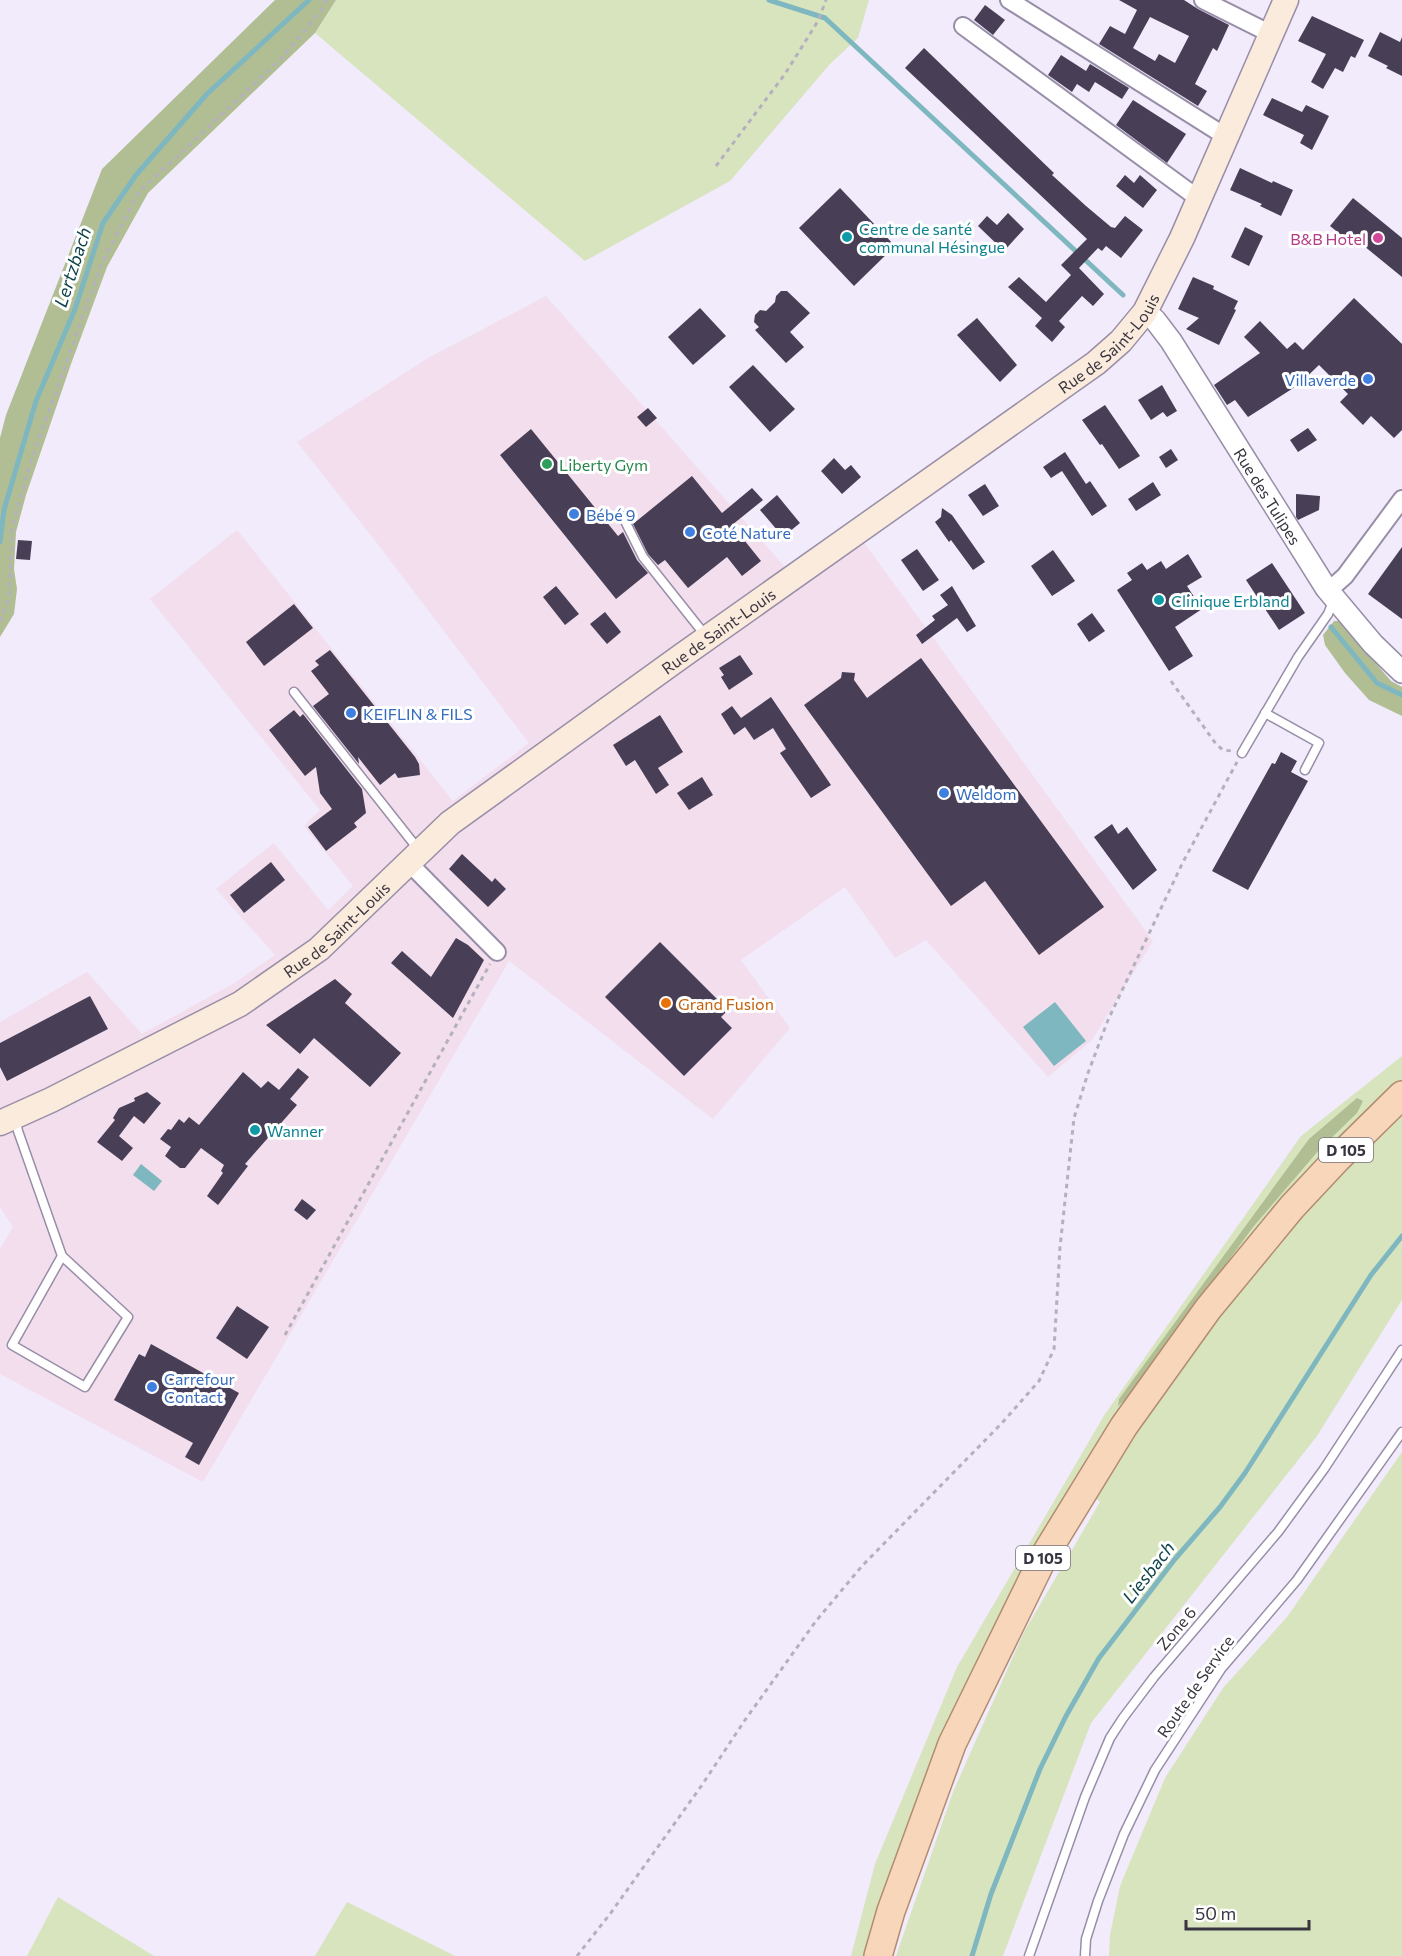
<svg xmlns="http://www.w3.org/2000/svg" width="1402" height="1956" font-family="Commissioner,sans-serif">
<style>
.commercial{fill:#f2deed}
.green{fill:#d8e4be}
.forest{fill:#b1be94}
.water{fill:#7fb7c0}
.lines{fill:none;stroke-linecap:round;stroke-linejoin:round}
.stream{stroke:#7fb7c0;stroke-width:5}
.building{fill:#483f56;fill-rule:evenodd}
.service-casing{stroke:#988ea8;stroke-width:11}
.minor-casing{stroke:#988ea8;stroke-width:20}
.tertiary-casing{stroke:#988ea8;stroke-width:24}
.secondary-casing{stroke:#988ea8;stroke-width:27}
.primary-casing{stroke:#b28c71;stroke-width:30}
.path{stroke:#b5afbe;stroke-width:3;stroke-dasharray:4.5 4.5;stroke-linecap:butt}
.service{stroke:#fff;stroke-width:8}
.minor{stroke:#fff;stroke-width:16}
.tertiary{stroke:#fff;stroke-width:21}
.secondary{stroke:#fbebdc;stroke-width:24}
.primary{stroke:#f8d6ba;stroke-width:27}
.culture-dot{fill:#0f9aa8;stroke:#fff;stroke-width:2}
.hotel-dot{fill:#d1479c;stroke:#fff;stroke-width:2}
.shop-dot{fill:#3f7fe0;stroke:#fff;stroke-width:2}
.leisure-dot{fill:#2e9e5b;stroke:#fff;stroke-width:2}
.food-dot{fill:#e8710a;stroke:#fff;stroke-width:2}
.labels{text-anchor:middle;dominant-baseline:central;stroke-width:6;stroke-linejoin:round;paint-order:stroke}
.shield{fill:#fff;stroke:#747279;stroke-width:1.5}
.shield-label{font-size:15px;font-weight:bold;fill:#393540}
.culture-label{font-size:16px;fill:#0d838f;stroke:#fff;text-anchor:start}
.hotel-label{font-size:16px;fill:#b23c85;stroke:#fff;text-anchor:end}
.street-label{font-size:16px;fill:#393540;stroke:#fff}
.shop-label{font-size:16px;fill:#366cbe;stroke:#fff;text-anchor:start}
.leisure-label{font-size:16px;fill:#27864d;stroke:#fff;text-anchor:start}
.food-label{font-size:16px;fill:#c56008;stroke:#fff;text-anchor:start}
.water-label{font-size:18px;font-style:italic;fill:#0e4249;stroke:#fff}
</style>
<rect width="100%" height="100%" fill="#f1ebfc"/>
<path class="commercial" d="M546,296L792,575L863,541L1153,941L1092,1040L1048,1077L926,940L895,958L845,887L741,960L790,1028L713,1119L509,961L203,1482L0,1374V1249L13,1227L0,1207V1022L87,972L142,1034L236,982L275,955L216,889L274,843L328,910L353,886L304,826L320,810L150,599L237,530L453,801L529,743L380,547L297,442L428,358Z"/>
<g class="green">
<path d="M336,0H869L858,38L830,64L730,181L585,261L315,33Z"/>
<path d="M1402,1056V1079L1316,1165L1112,1423L866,1956H851L875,1864L957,1667L1105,1414L1301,1136Z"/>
<path d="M1402,1110V1300L1317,1436L1091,1723L1003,1956H896L953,1792L1024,1632L1100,1502L1093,1496L1172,1375L1301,1214Z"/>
<path d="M1402,1452V1956H1109L1110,1935L1120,1886L1165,1778L1223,1688L1287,1617Z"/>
<path d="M58,1897L154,1956H27Z"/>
<path d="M347,1902L455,1956H315Z"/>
</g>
<g class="forest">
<path d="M275,0H336L315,33L148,193L107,267L71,364L26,495L16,532L14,569L17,589L14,614L0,637V438L6,415L102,169Z"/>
<path d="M1334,621H1340L1391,681L1402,687V716L1369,700L1345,673L1325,645L1323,635Z"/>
<path d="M1357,1098L1363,1101L1357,1113L1319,1150L1254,1226L1126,1399L1118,1406L1119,1399L1309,1139Z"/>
</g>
<g class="water">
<path d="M1055,1002L1086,1041L1054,1066L1023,1027Z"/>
<path d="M141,1164L162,1181L154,1191L133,1175Z"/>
</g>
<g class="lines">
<g class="stream">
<path d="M769,0L825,18L1123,295"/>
<path d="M0,542L4,510L36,401L75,309L103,223L136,175L207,94L309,0"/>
<path d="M1331,627L1377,683L1402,695"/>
<path d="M972,1956L991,1894L1040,1769L1066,1716L1099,1658L1175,1559L1220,1507L1245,1473L1371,1275L1402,1236"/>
</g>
</g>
<g class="building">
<path d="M1119,0H1184L1198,9L1229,25L1217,51L1213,48L1195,84L1207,91L1198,106L1099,44L1110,26L1125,34L1137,10ZM1150,17L1189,36L1175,63L1159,54L1155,61L1133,48Z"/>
<path d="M985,5L1005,20L993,35L974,20Z"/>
<path d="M1312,16L1364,40L1355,58L1351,56L1343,72L1335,68L1323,89L1311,82L1326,54L1298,41Z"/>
<path d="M1380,32L1400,42L1402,37V76L1386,68L1388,66L1368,56Z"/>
<path d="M924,48L1054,173L1052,175L1086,206L1111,227L1115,228L1125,216L1143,230L1121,258L1106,246L1102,251L1098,248L1079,268L1104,294L1093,306L1082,296L1059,321L1065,327L1052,342L1035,326L1042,318L1008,287L1019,277L1046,302L1071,275L1061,265L1087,239L905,68Z"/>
<path d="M1061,55L1086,71L1090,64L1129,88L1122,99L1095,82L1089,92L1077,84L1072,92L1048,75Z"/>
<path d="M1272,98L1302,112L1306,105L1329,116L1312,150L1300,143L1304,135L1263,115Z"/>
<path d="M1133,100L1186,134L1167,163L1116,125Z"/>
<path d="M1240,168L1272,183L1273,181L1293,190L1281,216L1260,206L1262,204L1230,190Z"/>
<path d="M1125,175L1134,183L1140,175L1157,190L1143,208L1116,186Z"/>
<path d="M840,188L895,246L854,286L799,228Z"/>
<path d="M1353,198L1402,238V277L1353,237L1350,242L1330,226Z"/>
<path d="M1008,213L1024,229L1004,251L978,226L987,216L997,225Z"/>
<path d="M1245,227L1263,236L1249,266L1231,257Z"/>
<path d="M1193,277L1214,286L1213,289L1238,301L1234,309L1236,310L1219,345L1186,329L1199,318L1178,309Z"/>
<path d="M781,291H787L810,313L790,332L804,347L786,363L755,330L759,327L754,322L755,315L760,310L766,311L775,302L776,296Z"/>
<path d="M1354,298L1402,344V430L1394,438L1371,416L1363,425L1340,402L1348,394L1319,365L1298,385L1248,417L1235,400L1227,405L1214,385L1260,353L1244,337L1260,321L1287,349L1295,342L1303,350Z"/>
<path d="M700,308L726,336L693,365L668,337Z"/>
<path d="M977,318L1017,365L1000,382L957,335Z"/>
<path d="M753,365L795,409L770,432L729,387Z"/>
<path d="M1162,385L1177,411L1167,417L1163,412L1151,420L1138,400Z"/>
<path d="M1105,405L1140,456L1119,469L1102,444L1100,445L1082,420Z"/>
<path d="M648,408L657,418L646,427L637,417Z"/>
<path d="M1308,428L1317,440L1298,452L1290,440Z"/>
<path d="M531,429L618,536L623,532L637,560L648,573L616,599L500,455Z"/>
<path d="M1171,449L1178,460L1166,468L1159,457Z"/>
<path d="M1065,452L1086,484L1090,481L1107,506L1092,516L1062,471L1051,478L1043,467Z"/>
<path d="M834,458L845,470L851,465L861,477L842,494L821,471Z"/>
<path d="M692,476L722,513L752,488L763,500L732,525L761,561L742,576L727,557L688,588L665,560L658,565L648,554L633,524Z"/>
<path d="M1153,482L1161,495L1136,511L1128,499Z"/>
<path d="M985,484L999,506L983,516L968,495Z"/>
<path d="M1296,494L1320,496L1319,510L1298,520L1296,517Z"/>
<path d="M777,495L800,523L783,537L760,510Z"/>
<path d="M942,508L952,515L985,562L973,570L951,540L949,542L935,522L941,517Z"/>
<path d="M18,540L32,541L30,560L16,559Z"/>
<path d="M1402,547V619L1368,594Z"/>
<path d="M917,549L939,580L923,591L901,560Z"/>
<path d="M1053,550L1075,581L1052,596L1031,566Z"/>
<path d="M1188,554L1202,577L1187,586L1202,609L1175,627L1193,656L1169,671L1117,590L1132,580L1127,573L1142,563L1147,570L1161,561L1166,569Z"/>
<path d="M1272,563L1305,613L1279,630L1246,580Z"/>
<path d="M556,586L579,614L565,625L543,597Z"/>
<path d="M952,586L976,626L967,632L957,618L922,644L916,635L935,620L932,616L948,605L940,595Z"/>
<path d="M294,604L313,628L264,666L246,642Z"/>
<path d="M605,612L621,632L607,644L590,624Z"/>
<path d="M1092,613L1105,631L1089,642L1077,624Z"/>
<path d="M330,650L415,757L419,764L420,775L398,778L395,773L380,785L358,757L359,764L313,706L329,694L311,671L319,665L315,661Z"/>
<path d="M740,655L753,674L729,690L721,677L724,675L719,668Z"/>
<path d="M921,658L1104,907L1039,955L985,881L951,906L804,705L841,678L842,672L855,673L854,680L867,698Z"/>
<path d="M771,697L831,785L811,798L780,753L786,749L773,728L754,740L745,727L734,735L721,714L732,706L741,718Z"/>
<path d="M294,710L300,717L303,714L362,789L366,813L354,823L357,827L326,851L308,827L332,809L320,793L316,767L305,776L269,730Z"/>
<path d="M660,715L683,752L658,768L669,785L656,794L635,760L626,766L613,745Z"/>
<path d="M1281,752L1297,761L1291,772L1308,781L1248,890L1212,871L1272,763L1275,764Z"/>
<path d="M702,777L713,795L689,810L677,793Z"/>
<path d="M1112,824L1118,834L1127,827L1157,870L1133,890L1094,837Z"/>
<path d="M462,854L492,882L495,878L506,889L488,907L449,869Z"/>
<path d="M271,862L285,880L244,913L230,895Z"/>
<path d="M456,938L468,945L484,960L453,1018L391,963L402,951L431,977Z"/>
<path d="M660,942L728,1010L721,1017L732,1028L684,1076L605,997Z"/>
<path d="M335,979L352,994L345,1003L401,1053L370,1087L314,1038L300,1054L266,1025Z"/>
<path d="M90,996L108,1029L7,1081L0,1067V1043Z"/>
<path d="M298,1068L309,1077L290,1099L297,1105L245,1164L248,1166L218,1205L207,1196L223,1173L221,1171L224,1165L201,1148L185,1168H180L165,1156L171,1147L160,1139L168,1129L171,1130L179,1119L184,1123L189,1117L199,1125L243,1072L261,1088L268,1081L279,1090Z"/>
<path d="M147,1092L161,1103L144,1124L134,1116L119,1136L133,1148L122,1161L97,1142L115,1120L113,1118L119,1108L135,1101L134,1098Z"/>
<path d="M302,1199L316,1210L307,1220L294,1210Z"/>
<path d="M237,1306L269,1327L247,1359L216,1338Z"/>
<path d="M151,1344L239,1393L199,1465L185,1457L193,1443L114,1400L139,1354L145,1357Z"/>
</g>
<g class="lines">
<g class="service-casing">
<g id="service">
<path d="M623,517L643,557L705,635"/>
<path d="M294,692L418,849"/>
<path d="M1265,713L1319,743L1305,770"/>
<path d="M1242,753L1298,657L1328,614L1334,599"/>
<path d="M15,1117L18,1131L62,1256L12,1345L85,1387L128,1317L62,1256"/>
<path d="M1029,1956L1085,1797L1110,1738L1123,1718L1154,1677L1278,1532L1324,1469L1402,1350"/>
<path d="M1085,1956L1086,1939L1098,1901L1124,1834L1155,1770L1221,1669L1297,1580L1402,1432"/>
</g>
</g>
<g class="minor-casing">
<g id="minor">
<path d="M1009,0L1225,136"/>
<path d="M1203,0L1271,34"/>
<path d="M963,26L1199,199"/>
<path d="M1326,588L1336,584L1345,576L1402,499"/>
<path d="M409,863L497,952"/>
</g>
</g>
<g class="tertiary-casing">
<g id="tertiary">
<path id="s1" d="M1145,312L1155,320L1171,341L1326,588L1373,644L1402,672"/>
</g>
</g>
<g class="secondary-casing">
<g id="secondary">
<path id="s2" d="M0,1123L51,1100L240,1004L319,949L450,823L683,655L1096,363L1121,341L1145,312L1182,238L1286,0"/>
</g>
</g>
<g class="primary-casing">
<path id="primary" d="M878,1956L891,1911L952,1744L1043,1558L1124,1426L1208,1309L1292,1207L1337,1159L1402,1095"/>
</g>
<g class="path">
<path d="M716,166L785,74L818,21L826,0"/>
<path d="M0,621L9,598L12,527L29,467L102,263L138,193L281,59L321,10L326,0"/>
<path d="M1171,681L1216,744L1223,750L1232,751"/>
<path d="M285,1335L490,964"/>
<path d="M577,1956L610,1914L702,1785L745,1720L816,1621L862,1566L1002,1423L1039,1381L1054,1349L1060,1247L1074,1118L1088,1073L1108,1020L1183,862L1237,762"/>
</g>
<use href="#service" class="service"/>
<use href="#minor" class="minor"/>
<use href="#tertiary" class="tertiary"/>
<use href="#secondary" class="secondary"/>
<use href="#primary" class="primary"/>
</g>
<g class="culture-dot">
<circle cx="847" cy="237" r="6"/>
<circle cx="1159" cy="600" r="6"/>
<circle cx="255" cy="1130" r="6"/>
</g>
<circle class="hotel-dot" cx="1378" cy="238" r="6"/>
<g class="shop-dot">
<circle cx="1368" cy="379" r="6"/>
<circle cx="574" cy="514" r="6"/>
<circle cx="690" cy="532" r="6"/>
<circle cx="351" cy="713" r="6"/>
<circle cx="944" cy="793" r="6"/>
<circle cx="152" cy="1387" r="6"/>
</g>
<circle class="leisure-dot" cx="547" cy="464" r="6"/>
<circle class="food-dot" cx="666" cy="1003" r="6"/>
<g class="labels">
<g class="shield">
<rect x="1319" y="1138" width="54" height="24" rx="4.5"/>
<rect x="1016" y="1546" width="54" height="24" rx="4.5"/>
</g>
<g class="shield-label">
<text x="1346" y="1150">D 105</text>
<text x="1043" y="1558">D 105</text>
</g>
<g class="culture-label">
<text x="859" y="228">Centre de santé<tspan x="859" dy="18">communal Hésingue</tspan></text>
<text x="1171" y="600">Clinique Erbland</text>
<text x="267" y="1130">Wanner</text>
</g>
<g class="hotel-label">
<text x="1366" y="238">B&amp;B Hotel</text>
</g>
<g class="street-label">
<text stroke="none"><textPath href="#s2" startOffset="1362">Rue de Saint-Louis</textPath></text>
<text stroke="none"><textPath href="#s1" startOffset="222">Rue des Tulipes</textPath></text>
<text stroke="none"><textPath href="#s2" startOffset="876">Rue de Saint-Louis</textPath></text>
<text stroke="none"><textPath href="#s2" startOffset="390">Rue de Saint-Louis</textPath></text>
<text transform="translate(1176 1628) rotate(-50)">Zone 6</text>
<text transform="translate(1195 1686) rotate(-55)">Route de Service</text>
</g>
<g class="shop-label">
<text x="1356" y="379" text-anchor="end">Villaverde</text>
<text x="586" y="514">Bébé 9</text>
<text x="702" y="532">Coté Nature</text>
<text x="363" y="713">KEIFLIN &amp; FILS</text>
<text x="956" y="793">Weldom</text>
<text x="164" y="1378">Carrefour<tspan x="164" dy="18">Contact</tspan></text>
</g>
<g class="leisure-label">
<text x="559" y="464">Liberty Gym</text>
</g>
<g class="food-label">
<text x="678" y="1003">Grand Fusion</text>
</g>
<g class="water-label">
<text transform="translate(72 267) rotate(-72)">Lertzbach</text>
<text transform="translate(1148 1572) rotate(-52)">Liesbach</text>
</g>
</g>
<path d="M1186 1920v9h123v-9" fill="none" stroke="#393540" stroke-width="3"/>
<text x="1195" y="1920" font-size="18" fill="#393540" stroke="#ffffff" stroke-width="4.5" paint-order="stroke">50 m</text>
</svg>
